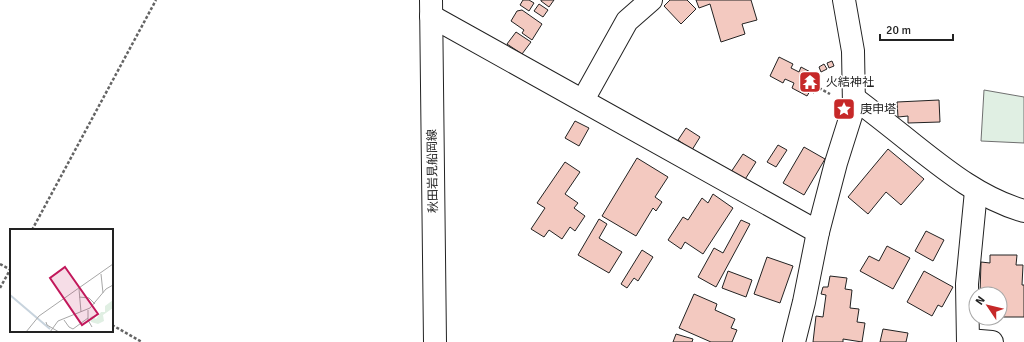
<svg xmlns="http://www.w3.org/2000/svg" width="1024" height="342" font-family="Signika,'Noto Sans JP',sans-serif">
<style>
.green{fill:#e0efe3;stroke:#6f6f6f}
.building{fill:#f3c9c0;stroke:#222}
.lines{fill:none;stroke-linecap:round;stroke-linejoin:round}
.street-casing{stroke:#222;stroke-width:24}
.primary-casing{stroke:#222;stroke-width:24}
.path{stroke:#646464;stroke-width:2.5;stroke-dasharray:3 2;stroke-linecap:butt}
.street{stroke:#fff;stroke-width:22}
.primary{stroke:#fff;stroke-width:22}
.labels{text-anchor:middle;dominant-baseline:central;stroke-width:3;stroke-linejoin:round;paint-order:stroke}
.poi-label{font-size:12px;fill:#222;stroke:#fff;text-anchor:start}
.street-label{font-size:12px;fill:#222;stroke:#fff}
.inset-river{fill:none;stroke:#c7d3dd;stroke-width:2}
.inset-road{fill:none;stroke:#a7a7a7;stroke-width:1}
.view{fill:#c2185b;fill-opacity:0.15;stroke:#c2185b;stroke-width:2}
.inset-edge{fill:none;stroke:#222;stroke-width:2}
</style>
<rect width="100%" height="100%" fill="#fff"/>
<path class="green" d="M984,90L1024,97V143L981,141Z"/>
<g class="building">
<path d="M523,0H529L534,3L529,11L520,5Z"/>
<path d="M541,0H554L549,7L541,1Z"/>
<path d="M670,0H687L696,9L681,24L664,6Z"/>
<path d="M696,0H751L757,20L742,24L745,34L721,42L710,4L699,8Z"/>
<path d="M539,4L548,10L543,17L534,11Z"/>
<path d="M522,10L542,24L532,40L522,33L524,30L511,21L517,11Z"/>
<path d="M516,32L531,42L522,54L507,44Z"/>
<path d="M779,57L793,64L791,68L799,72L801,67L818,76L816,80L819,82L814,93L810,91L807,96L792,88L794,83L785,79L783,83L770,76Z"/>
<path d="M832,61L834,66L829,68L827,63Z"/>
<path d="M824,64L827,69L821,72L819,67Z"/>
<path d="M939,100L940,122L908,123V116L898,117L897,102Z"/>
<path d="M575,121L589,128L579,146L565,138Z"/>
<path d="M686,128L700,137L692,150L678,140Z"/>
<path d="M778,145L787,150L776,167L767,162Z"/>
<path d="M804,147L825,159L804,195L783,183Z"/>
<path d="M888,149L924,179L901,205L886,192L868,214L848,197Z"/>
<path d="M743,154L756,162L744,181L731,172Z"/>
<path d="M637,158L668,177L655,197L662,202L656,211L653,208L636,236L602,216Z"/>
<path d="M565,162L580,172L565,194L578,203L574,208L585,216L575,231L570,227L562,239L549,230L544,237L531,229L545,208L537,203Z"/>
<path d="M713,194L733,208L703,254L685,242L681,249L668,240L683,217L688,220L702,198L708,203Z"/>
<path d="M599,219L607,224L599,238L622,252L609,273L578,255Z"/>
<path d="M741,220L750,224L716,287L698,277L714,248L723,253Z"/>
<path d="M926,231L944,240L933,261L915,251Z"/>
<path d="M887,246L910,258L893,289L860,271L869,256L879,261Z"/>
<path d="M642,250L653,257L638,281L634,278L627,288L621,284Z"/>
<path d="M990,255H1017L1016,265H1023L1022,285H1024V317H1000V294H980L981,262L990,263Z"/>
<path d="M767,257L793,266L780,303L754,294Z"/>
<path d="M728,271L752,280L746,297L722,288Z"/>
<path d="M924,271L953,287L942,307L938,305L932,316L907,302Z"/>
<path d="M830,276L847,278L845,289L852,290L850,308L859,309L857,322L865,323L862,342L843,339V342H813L816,316L823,317L826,295L821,294L823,287H828Z"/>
<path d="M694,294L717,304L715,310L735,319L731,328L737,330L732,342H711L679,328Z"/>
<path d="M883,329L908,333L906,342H880Z"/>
<path d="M676,334L693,339L692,342H673Z"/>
</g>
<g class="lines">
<g class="street-casing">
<g id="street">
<path d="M431,16L818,232"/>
<path d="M854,98C874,113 894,129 914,145C948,172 982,199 1024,211"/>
<path d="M583,100L627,21L651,0"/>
<path d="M968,340L992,342"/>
<path d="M794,342L804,302L818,232L836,163L854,106L853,51L844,0"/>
<path d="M968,342L967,284L976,191"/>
</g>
</g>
<g class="primary-casing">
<path id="primary" d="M431,0L435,342"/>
</g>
<g class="path">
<path d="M819,88L830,94"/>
<path d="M32,230L156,0"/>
<path d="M0,264L11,270"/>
<path d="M0,288L11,268"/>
<path d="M112,325L142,342"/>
</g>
<use href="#street" class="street"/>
<use href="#primary" class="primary"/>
</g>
<defs>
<g id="temple-square" transform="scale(1.15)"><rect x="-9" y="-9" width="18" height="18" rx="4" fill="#c62828" stroke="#fff"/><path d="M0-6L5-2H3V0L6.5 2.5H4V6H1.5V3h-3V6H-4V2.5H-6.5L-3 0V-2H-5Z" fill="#fff"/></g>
<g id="sight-square" transform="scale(1.15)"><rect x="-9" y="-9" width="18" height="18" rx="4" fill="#c62828" stroke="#fff"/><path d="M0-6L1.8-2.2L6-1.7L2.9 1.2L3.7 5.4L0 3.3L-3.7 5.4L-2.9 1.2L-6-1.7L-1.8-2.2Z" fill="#fff"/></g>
</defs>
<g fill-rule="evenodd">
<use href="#temple-square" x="810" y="82"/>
<use href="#sight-square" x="844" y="109"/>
</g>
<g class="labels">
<g class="poi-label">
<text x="826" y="82">火結神社</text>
<text x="860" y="109">庚申塔</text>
</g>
<g class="street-label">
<text transform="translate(433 171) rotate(-91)">秋田岩見船岡線</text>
</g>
</g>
<g transform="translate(10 229)">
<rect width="103" height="103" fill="#fff"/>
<path d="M103,71V79L93,86L94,92L88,95L81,93L80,88L83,87L86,90L91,83H95V77Z" fill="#e0efe3"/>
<path class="inset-river" d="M0,66L40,100"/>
<path class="inset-road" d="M91,45L93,64M69,60L71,83M69,68L79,69L85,75M78,81V91L82,98M54,91L59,98L63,100L78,89M36,93L37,96L49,103M16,103L29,87L103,35M40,103L48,92L80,79L96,60L103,56"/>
<path class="view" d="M55,38L88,85L72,96L40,49Z"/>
<rect width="103" height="103" class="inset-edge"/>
</g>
<g transform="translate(988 306) rotate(305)"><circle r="19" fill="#ffffff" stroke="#a7a7a7"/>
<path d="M0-3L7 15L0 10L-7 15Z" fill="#c62828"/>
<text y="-6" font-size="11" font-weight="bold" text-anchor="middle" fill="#222222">N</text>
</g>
<path d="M880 34v6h73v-6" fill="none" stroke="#222222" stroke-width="2"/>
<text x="886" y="34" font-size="12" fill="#222222" stroke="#ffffff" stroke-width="3" paint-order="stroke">20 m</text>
</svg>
